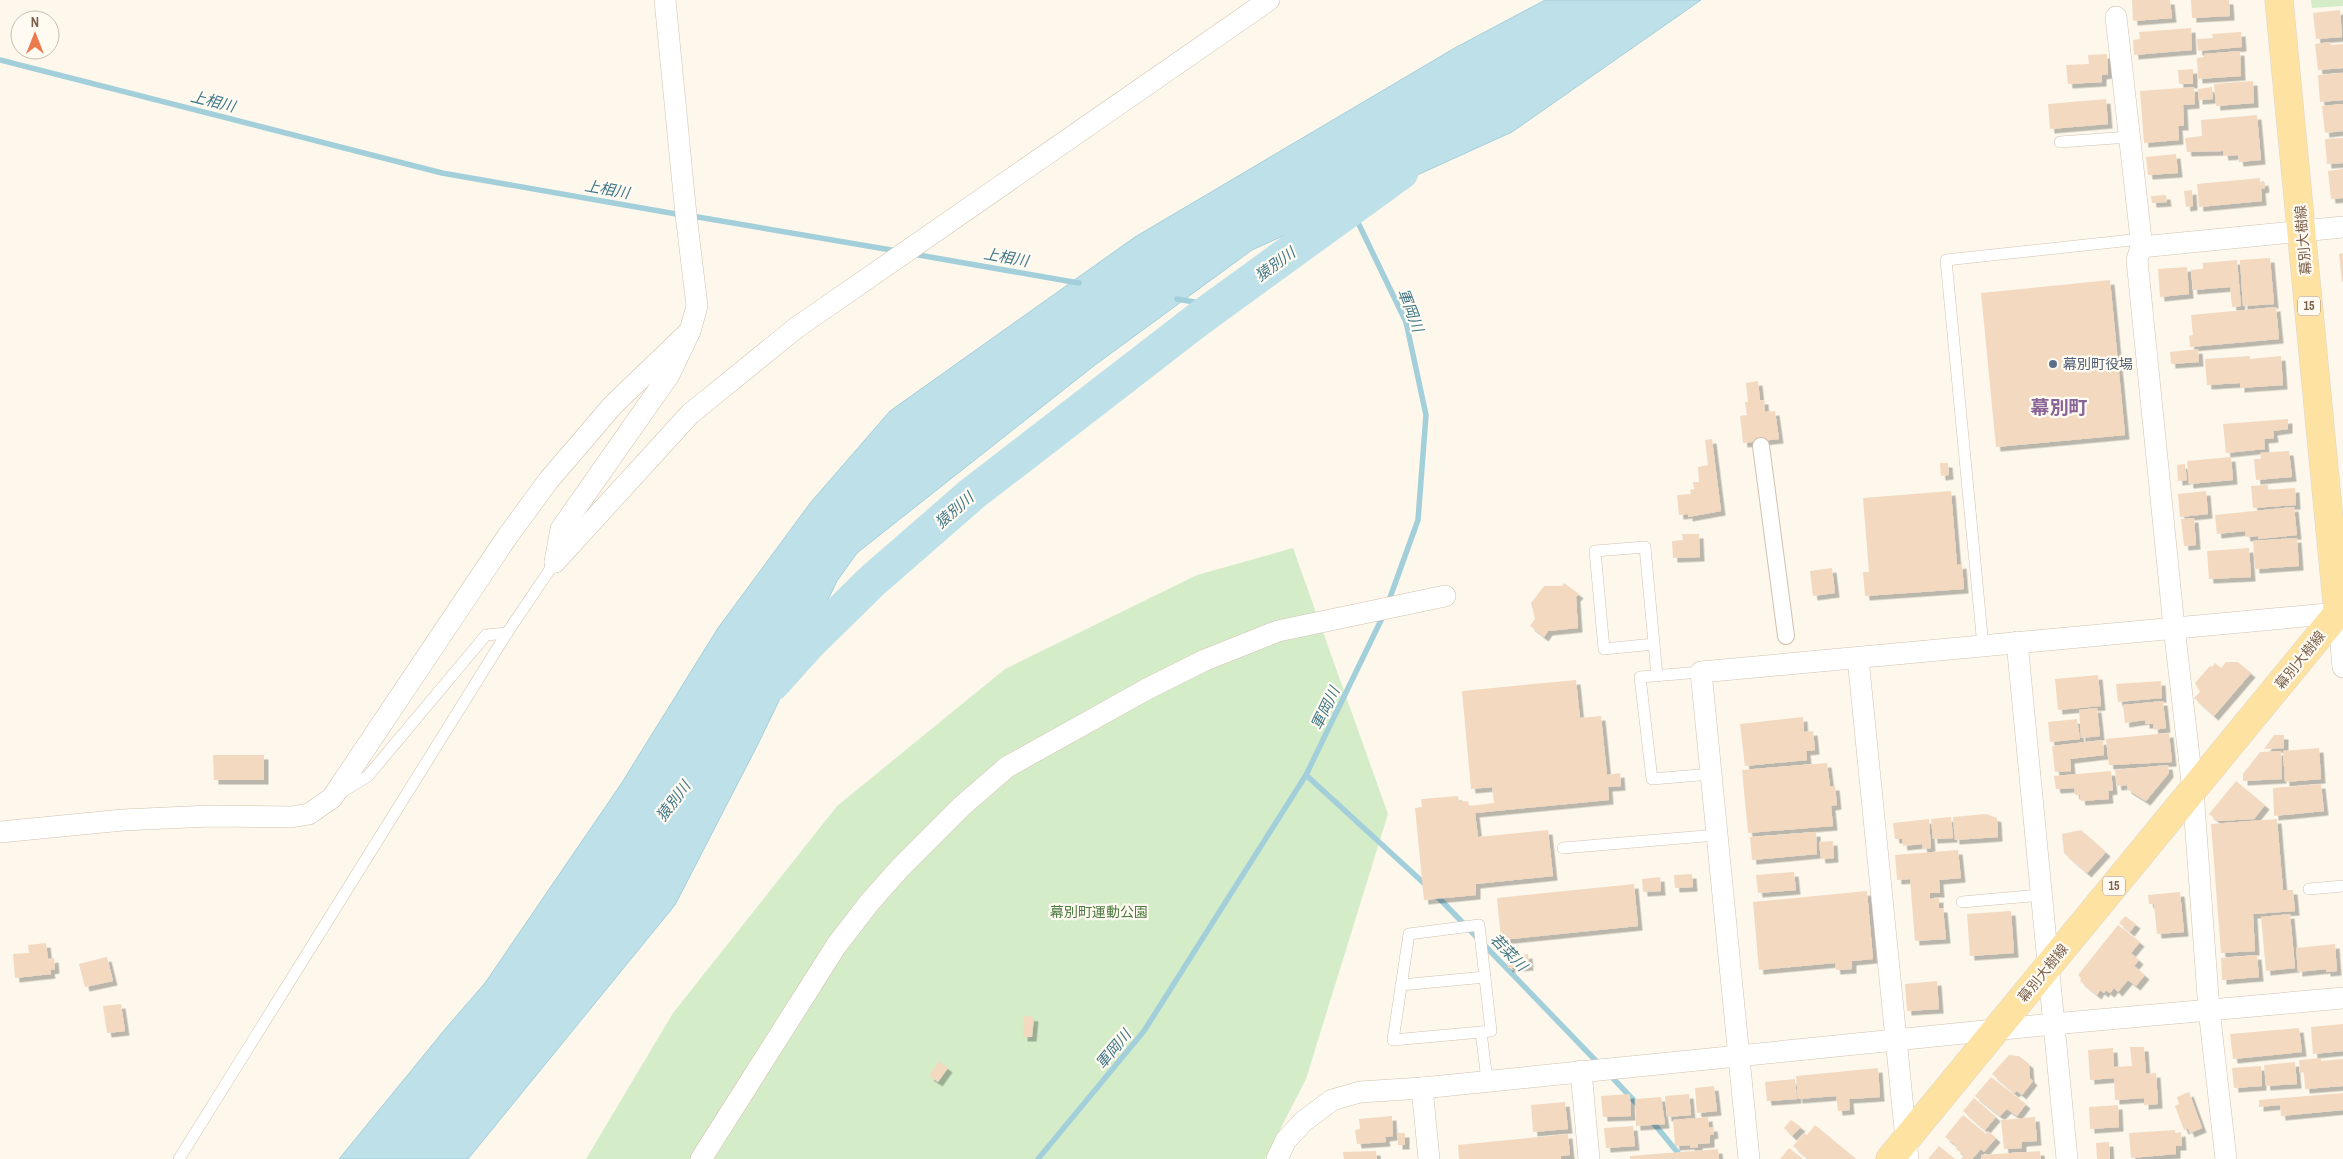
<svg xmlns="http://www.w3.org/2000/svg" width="2343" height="1159" font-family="'Archivo Narrow','Noto Sans JP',sans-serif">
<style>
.green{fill:#d4edc8}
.water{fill:#bee0e9;stroke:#a3cfdb}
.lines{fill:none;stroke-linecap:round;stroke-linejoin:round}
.stream{stroke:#a3cfdb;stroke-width:5.5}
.river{stroke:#bee0e9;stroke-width:35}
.building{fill:#f4d9c1;filter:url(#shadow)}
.service-casing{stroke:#d2c0af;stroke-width:12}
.pedestrian-casing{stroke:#d2c0af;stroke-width:18}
.minor-casing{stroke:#d2c0af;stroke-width:22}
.primary-casing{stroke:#ddd6d0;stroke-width:29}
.service{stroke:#fff;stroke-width:11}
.pedestrian{stroke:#fff;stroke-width:16}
.minor{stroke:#fff;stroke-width:21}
.primary{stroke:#fde2a2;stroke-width:28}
.service-dot{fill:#5c6f8a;stroke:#fffbf2;stroke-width:2}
.labels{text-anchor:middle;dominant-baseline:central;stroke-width:4.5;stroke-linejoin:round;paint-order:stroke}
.shield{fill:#fffbf2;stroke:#a38e7e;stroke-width:1}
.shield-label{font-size:12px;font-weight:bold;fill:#7b604c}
.street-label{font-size:14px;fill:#7b604c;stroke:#fffbf2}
.service-label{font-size:14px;fill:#4e5e75;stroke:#fffbf2;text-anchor:start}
.park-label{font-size:14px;fill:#4d7a40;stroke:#fffbf2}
.water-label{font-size:15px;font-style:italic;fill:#417787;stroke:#fffbf2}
.district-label{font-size:19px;font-weight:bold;fill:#896496;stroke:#fffbf2}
</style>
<defs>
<filter id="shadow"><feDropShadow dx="4.5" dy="4.5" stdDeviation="0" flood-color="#0004"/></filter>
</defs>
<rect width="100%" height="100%" fill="#fdf8eb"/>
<g class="green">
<path d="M2311,0H2343V6L2312,8Z"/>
<path d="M1293,548L1388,814L1306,1079L1265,1159H586L673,1013L837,806L1005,669L1197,575Z"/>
</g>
<path class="water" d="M1545,0H1701L1512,132L1252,250L1095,365L857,553L837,581L758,744L675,905L468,1159H339L446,1028L485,983L621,784L718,628L811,502L890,411L1135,237L1453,49Z"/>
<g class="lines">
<g class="stream">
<path d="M0,60L442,173L682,215"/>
<path d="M1351,208L1406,322L1426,415L1418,520L1388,603"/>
<path d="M692,216L897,251"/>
<path d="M913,254L1079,283"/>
<path d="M1177,299L1217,306"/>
<path d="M1306,775L1427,886"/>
<path d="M1435,894L1599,1064"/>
<path d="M1609,1074L1640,1107"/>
<path d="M1651,1120L1683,1159"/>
<path d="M1038,1159L1144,1031L1306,775L1384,614"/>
</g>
<path class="river" d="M772,684L809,643L871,582L972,494L1200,318L1401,172"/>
</g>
<g class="building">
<path d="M2132,0H2170L2172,18L2133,21Z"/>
<path d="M2191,0H2229L2230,16L2192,18Z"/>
<path d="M2340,10L2342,37L2316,39L2313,13Z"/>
<path d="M2191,28L2192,50L2134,55L2133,40L2140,39L2139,32Z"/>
<path d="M2241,32L2242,47L2198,51L2197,39L2213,38L2212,34Z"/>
<path d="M2331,42V45L2343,44V68L2318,70L2315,44Z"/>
<path d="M2240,51L2241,76L2198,79L2197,58L2204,57V54Z"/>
<path d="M2107,54L2108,74L2102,75V82L2068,84L2066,65L2089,64L2088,55Z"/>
<path d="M2193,69V84H2179L2178,70Z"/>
<path d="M2343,73V100L2320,102L2318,75Z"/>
<path d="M2253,81L2254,103L2216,106L2214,84Z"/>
<path d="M2194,87L2195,104L2183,105L2184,126H2178L2179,140L2144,143L2140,91Z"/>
<path d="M2212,87L2213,99L2198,100V89Z"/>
<path d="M2106,99L2108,124L2050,129L2048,104Z"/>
<path d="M2343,104V131L2325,133L2322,106Z"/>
<path d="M2257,115L2261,160L2239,162L2238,155L2224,156L2223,151L2187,152L2185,138L2202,136L2201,120Z"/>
<path d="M2343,138V163L2327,164L2325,139Z"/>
<path d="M2176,154L2178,173L2148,175L2146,157Z"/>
<path d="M2343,169V198L2331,199L2328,171Z"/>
<path d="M2260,178V182L2264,181L2265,188L2261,189L2262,201L2199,207L2197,184Z"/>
<path d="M2192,190L2193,206L2186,207L2184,191Z"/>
<path d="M2166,195L2167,202L2152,203L2151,196Z"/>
<path d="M2343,253V282H2342L2339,254Z"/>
<path d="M2270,258L2274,304L2243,306L2240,260Z"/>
<path d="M2237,260L2241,306L2232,307L2230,287L2193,290L2191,270L2203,269V263Z"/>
<path d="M2187,267L2189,294L2160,297L2158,269Z"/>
<path d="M2110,280L2125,435L1996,447L1981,293Z"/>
<path d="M2276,307L2279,339L2190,347L2189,336L2193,335L2191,315Z"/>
<path d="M2198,349L2199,362L2171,364L2170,352Z"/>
<path d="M2250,356V359L2281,356L2283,385L2240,388V383L2207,385L2205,359Z"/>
<path d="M1758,381L1760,400H1764L1765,412L1775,411L1779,439L1743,443L1740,416L1747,415L1745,402H1748L1746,383Z"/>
<path d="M2288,419V429L2273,431L2274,438L2264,439L2265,449L2226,453L2223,424Z"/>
<path d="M1712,439L1721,511L1688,517V514L1679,515L1677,495L1691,494L1690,490L1694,489L1693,482H1699L1698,467L1708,465L1705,440Z"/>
<path d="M2289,451L2292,477L2256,480L2254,459H2261L2260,453Z"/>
<path d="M2231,457L2233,480L2189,484L2187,461Z"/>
<path d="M1940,463H1948L1949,475L1941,476Z"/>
<path d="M2185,464L2187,480L2178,481L2177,465Z"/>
<path d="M2268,485V490L2295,488L2296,505L2253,508L2251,486Z"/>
<path d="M1951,491L1957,565L1962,564L1964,589L1865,596L1863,572H1869L1863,498Z"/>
<path d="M2206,491L2208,514L2180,517L2178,494Z"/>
<path d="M2294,507L2297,535L2258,539V536L2246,537L2245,531L2217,534L2215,515Z"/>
<path d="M2194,518L2196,545L2184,546L2181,519Z"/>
<path d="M1682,534H1699L1700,557L1673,558L1672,541L1683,540Z"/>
<path d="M2297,538L2299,566L2255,569L2253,541Z"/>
<path d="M2249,548L2251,577L2209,579L2207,551Z"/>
<path d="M1832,568L1835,593L1813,596L1810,571Z"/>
<path d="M1564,583L1579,594L1576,597L1578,628L1548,631L1544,637L1530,626L1535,619L1531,603L1544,586H1562Z"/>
<path d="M2226,662H2238L2251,673L2214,716L2194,698L2200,692L2195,683L2210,666L2212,667L2215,663L2221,668Z"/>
<path d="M2098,675L2101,706L2058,710L2055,679Z"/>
<path d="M1576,680L1580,718L1601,716L1607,775L1620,773L1621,786L1608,787L1609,800L1475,813L1478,837L1548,830L1553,876L1476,884V895L1424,900L1415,808L1422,807L1421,799L1458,796L1459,802L1468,801L1469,806L1494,803L1492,787L1471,789L1462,691Z"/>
<path d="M2161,681L2162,698L2118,702L2116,684Z"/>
<path d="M2163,701L2166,728L2154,730L2153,724H2145V720L2125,723L2123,705Z"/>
<path d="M2097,708L2100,736L2081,738L2079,710Z"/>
<path d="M1803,717L1804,732L1813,731L1815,750L1806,751L1807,760L1745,766L1740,724Z"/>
<path d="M2077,719L2080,739L2050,742L2048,722Z"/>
<path d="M2169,733L2172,762L2109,765L2106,739Z"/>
<path d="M2274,735H2284V748L2264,749Z"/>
<path d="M2103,740L2104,755L2070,759L2071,771L2055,772L2052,746Z"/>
<path d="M2319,748L2321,779L2285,782L2283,751Z"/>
<path d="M2281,751L2282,779L2243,781V774L2260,752Z"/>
<path d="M213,755H264V780H214Z"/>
<path d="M1827,763L1830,786H1835L1837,805L1831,806L1833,826L1748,833L1742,770Z"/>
<path d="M2168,765L2169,773L2146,801L2127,789V785L2117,786L2115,770Z"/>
<path d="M2111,771L2113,790L2108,791L2109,799L2081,801L2080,795H2075L2074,788L2056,789L2054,776Z"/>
<path d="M2236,781L2265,805L2254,819L2218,821L2209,814Z"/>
<path d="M2321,784L2324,811L2274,816L2273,788Z"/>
<path d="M1986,814L1997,818L1998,837L1955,840L1953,817Z"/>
<path d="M1951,817L1953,838L1933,839L1931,819Z"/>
<path d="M1929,819L1931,848L1923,849L1922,844L1903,846L1902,839H1895L1893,823Z"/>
<path d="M2277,819L2283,890H2293L2295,911L2253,914L2255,951L2221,953L2211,824Z"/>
<path d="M2081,830L2106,852L2087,873L2064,853L2062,834Z"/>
<path d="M1816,832L1817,854L1752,860L1750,837Z"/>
<path d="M1833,841L1834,858L1821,859L1819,842Z"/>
<path d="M1958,850L1961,878L1939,880L1940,893H1930V899L1939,898V908H1943L1946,939L1915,941L1910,879L1897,880L1895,855Z"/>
<path d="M1794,872L1796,890L1758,893L1756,875Z"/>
<path d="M1692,874L1693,887L1675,888L1674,875Z"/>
<path d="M1660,877L1661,891L1643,892L1642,879Z"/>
<path d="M1634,884L1638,926L1501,940L1497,898Z"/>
<path d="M1867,891L1873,959L1852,961V969L1836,970L1835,963L1759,970L1753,902Z"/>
<path d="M2180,892L2184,932L2157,934L2154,904H2149L2148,895Z"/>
<path d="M2011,911L2014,953L1970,956L1967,914Z"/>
<path d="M2290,914L2295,968L2266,971L2261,917Z"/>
<path d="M2125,916L2136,924L2130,932L2119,923Z"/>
<path d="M2118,925L2140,942L2131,953L2139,960L2134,966L2145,975L2136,986L2128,980L2118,992L2114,988L2110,993L2106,990L2104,993L2100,990L2097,995L2080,981L2081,978L2078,975Z"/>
<path d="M46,943L48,959L54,958L55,969L50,970L51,974L15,978L13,954L29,953L28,945Z"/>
<path d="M2335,944L2337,971L2326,972V969L2298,972L2296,948Z"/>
<path d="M1528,954L1529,966L1508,968L1506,956Z"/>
<path d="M2257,955L2259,977L2222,980L2221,958Z"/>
<path d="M107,957L113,981L85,987L79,964Z"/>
<path d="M1937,981L1939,1009L1907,1011L1905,984Z"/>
<path d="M121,1004L125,1031L107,1033L103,1006Z"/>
<path d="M1024,1016L1034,1017L1032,1037H1023Z"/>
<path d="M2343,1024V1051L2313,1054L2311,1027Z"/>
<path d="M2299,1028L2302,1052L2233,1059L2230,1034Z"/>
<path d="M2130,1047H2144L2146,1074L2156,1073L2158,1104L2144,1105V1098L2115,1100L2114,1078L2090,1080L2088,1050L2113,1048L2114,1067L2132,1066Z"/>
<path d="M2009,1055L2019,1056L2029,1064L2030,1078L2033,1081L2022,1095L2017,1091L2014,1093L1992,1074Z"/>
<path d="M2321,1058V1061L2343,1059V1086L2305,1089L2304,1072L2300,1073L2299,1060Z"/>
<path d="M939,1061L948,1068L938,1082L929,1076Z"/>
<path d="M2295,1062L2297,1084L2266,1086L2264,1065Z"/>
<path d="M2261,1066L2262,1086L2234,1088L2232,1068Z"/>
<path d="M1878,1068L1880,1097L1849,1099L1850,1110L1838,1111L1836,1096L1798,1099L1796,1076Z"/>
<path d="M1991,1077L2026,1104L2017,1116L2007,1109L2000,1116L1975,1096Z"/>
<path d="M1795,1079L1797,1099L1767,1101L1765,1082Z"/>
<path d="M1714,1086L1717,1111L1697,1113L1695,1088Z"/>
<path d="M2189,1092L2202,1128L2190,1133L2188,1128L2184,1130L2175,1106L2179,1104L2177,1097Z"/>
<path d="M2343,1093V1110L2281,1116L2280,1105L2259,1107V1100Z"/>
<path d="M1630,1094L1631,1116L1603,1117L1601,1096Z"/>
<path d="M1689,1094L1691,1115L1667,1117L1665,1096Z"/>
<path d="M1661,1097L1665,1124L1636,1126L1635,1099Z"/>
<path d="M1974,1098L1996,1117L1985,1130L1963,1111Z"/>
<path d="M1565,1102L1568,1129L1533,1132L1531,1105Z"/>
<path d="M2118,1105L2119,1127L2090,1129L2089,1107Z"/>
<path d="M1963,1115L1986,1134L1988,1131L1996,1138L1984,1152L1981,1149L1972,1159H1961L1964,1155L1956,1149L1957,1146L1945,1137Z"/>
<path d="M1392,1116L1393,1136L1385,1137L1386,1142L1357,1144L1355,1130L1360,1129L1359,1119Z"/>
<path d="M1708,1117L1709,1127H1713L1714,1134L1710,1135V1143L1698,1144V1147L1690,1148V1145L1675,1146L1673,1120Z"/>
<path d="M2035,1117L2037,1141L2022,1142V1148L2004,1149L2001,1120Z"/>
<path d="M1791,1120L1801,1127L1792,1136L1784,1128Z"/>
<path d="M1815,1125L1855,1158L1854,1159H1808L1793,1146L1804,1133L1807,1135Z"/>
<path d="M1633,1126L1635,1146L1606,1148L1604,1128Z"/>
<path d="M2175,1130V1133L2181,1132L2182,1146H2176V1154L2131,1158L2129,1133Z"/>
<rect x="1398" y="1133" width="7" height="12"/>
<path d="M1568,1134L1570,1155L1561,1156V1159H1459L1458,1145Z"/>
<path d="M2109,1142L2110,1159H2097L2096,1143Z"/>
<path d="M1939,1146L1955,1159H1928Z"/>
<path d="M1789,1148L1803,1159H1780Z"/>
<path d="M1718,1149L1719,1159H1630V1156Z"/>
<path d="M1376,1151L1377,1159H1344L1343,1152Z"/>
<path d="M2040,1151L2041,1159H1982L1981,1155Z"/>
</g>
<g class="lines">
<g class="service-casing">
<g id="service">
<path d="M2060,142L2129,137"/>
<path d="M1654,644L1604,649L1595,551L1645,547L1657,676"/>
<path d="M1983,646L1946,260L2141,239"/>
<path d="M1701,672L1640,677L1652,779L1711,774"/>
<path d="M342,792L368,776L486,635L507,633"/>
<path d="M1563,848L1717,835"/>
<path d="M2309,889L2343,886"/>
<path d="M1962,902L2041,895"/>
<path d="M1401,985L1485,977"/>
<path d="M1481,1032L1491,1031L1479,925L1409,934L1393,1040L1481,1032L1487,1080"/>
<path d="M179,1159L507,633L555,562"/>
</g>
</g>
<g class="pedestrian-casing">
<path id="pedestrian" d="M1761,446L1786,636"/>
</g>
<g class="minor-casing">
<g id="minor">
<path d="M2116,17L2141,239V247L2137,260L2174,627L2193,791L2209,1010L2226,1159"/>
<path d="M2141,247L2343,227"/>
<path d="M555,562L690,414L796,328L1269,0"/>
<path d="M555,562L561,529L669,375L690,331L697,306L686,215L665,0"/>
<path d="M2017,642L2067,1159"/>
<path d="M1858,658L1908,1159"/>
<path d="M0,832L123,820L210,816L291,817L309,814L332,798L507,537L548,481L613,405L690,331"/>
<path d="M1581,1071L1589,1159"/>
<path d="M1422,1088L1429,1159"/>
<path d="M701,1159L836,946L869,903L900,868L962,806L1007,767L1147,689L1205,660L1278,631L1445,596"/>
<path d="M1277,1159L1286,1140L1304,1121L1332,1100L1360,1092L1422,1088L2053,1024L2343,998"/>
<path d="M1749,1159L1701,672L2338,613L2343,667"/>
</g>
</g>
<g class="primary-casing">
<path id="primary" d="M1890,1159L2338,613L2279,0"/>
</g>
<use href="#service" class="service"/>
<use href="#pedestrian" class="pedestrian"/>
<use href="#minor" class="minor"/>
<use href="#primary" class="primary"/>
</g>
<circle class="service-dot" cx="2053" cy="364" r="5"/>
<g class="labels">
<g class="shield">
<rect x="2298" y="296.5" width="22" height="19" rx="4"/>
<rect x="2103" y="876.5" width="22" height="19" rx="4"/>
</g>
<g class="shield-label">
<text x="2309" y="306">15</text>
<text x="2114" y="886">15</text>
</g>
<g class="street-label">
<text transform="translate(2303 240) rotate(-95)">幕別大樹線</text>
<text transform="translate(2300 660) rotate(-51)">幕別大樹線</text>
<text transform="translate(2043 973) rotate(-51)">幕別大樹線</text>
</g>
<g class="service-label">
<text x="2063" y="364">幕別町役場</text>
</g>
<g class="park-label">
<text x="1099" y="912">幕別町運動公園</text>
</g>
<g class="water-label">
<text transform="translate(213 101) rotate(14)">上相川</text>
<text transform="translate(607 189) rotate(10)">上相川</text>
<text transform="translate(1006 257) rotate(10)">上相川</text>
<text transform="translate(1275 264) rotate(-36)">猿別川</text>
<text transform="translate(1411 310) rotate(69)">軍岡川</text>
<text transform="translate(954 510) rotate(-41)">猿別川</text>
<text transform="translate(1325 708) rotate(-64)">軍岡川</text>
<text transform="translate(673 801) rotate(-53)">猿別川</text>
<text transform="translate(1509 952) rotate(46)">若菜川</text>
<text transform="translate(1113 1049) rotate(-50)">軍岡川</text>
</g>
<g class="district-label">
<text x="2059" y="407">幕別町</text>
</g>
</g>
<g transform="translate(35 35)"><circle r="24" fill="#fffbf2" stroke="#cabdb0"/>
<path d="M0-4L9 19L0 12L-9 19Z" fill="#eb7b4d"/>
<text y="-8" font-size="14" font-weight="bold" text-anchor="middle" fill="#7b604c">N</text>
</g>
</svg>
